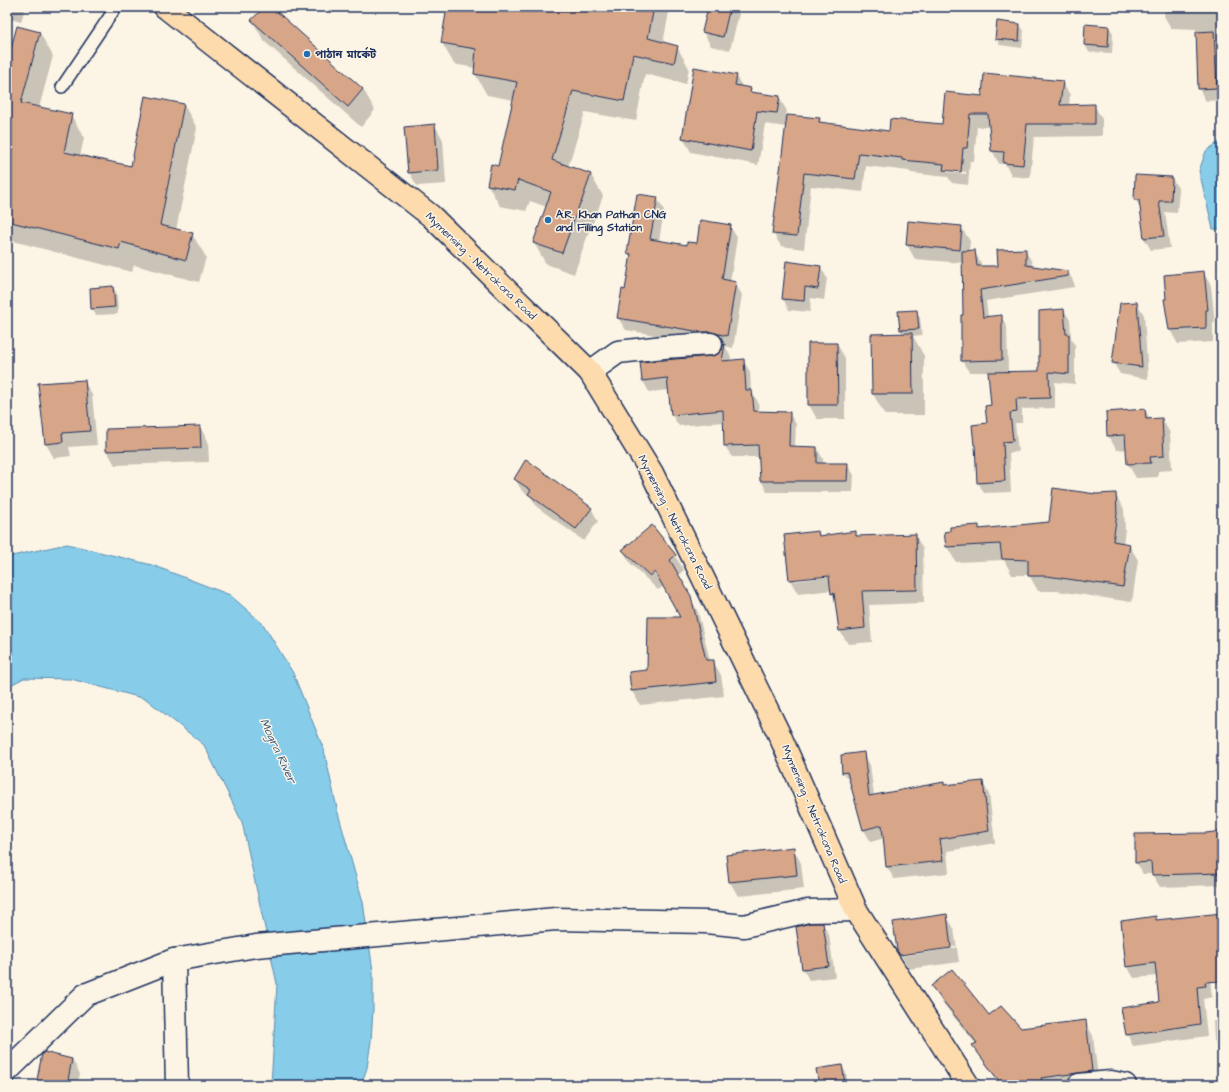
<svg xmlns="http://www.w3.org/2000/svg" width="1229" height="1092" font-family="'Architects Daughter','Noto Sans Bengali',sans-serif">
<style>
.water{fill:#87cce9;stroke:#5c8db1}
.shadow{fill:#0003;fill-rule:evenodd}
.building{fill:#d7a689;stroke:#1b2f5e}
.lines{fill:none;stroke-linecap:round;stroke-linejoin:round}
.lane-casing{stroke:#1b2f5e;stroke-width:14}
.street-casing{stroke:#1b2f5e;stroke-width:25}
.primary-casing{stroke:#1b2f5e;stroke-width:25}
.lane{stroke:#fcf5e5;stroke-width:11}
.street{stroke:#fcf5e5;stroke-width:22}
.primary{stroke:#fedbac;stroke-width:22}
.poi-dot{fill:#1f6fb2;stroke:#fcf5e5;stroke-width:1.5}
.labels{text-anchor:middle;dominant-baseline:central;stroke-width:3;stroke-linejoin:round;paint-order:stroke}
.poi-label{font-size:11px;font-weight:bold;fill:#1b2f5e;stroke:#fcf5e5;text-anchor:start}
.street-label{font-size:11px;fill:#1b2f5e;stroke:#fcf5e5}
.water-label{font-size:12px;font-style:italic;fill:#365681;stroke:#fcf5e5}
</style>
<rect width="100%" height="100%" fill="#fcf5e5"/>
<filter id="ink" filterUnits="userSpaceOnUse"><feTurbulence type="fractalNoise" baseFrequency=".025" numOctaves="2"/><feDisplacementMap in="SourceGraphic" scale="8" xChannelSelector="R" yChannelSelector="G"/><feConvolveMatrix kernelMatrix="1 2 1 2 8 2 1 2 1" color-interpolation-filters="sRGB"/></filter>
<g filter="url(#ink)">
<g class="water">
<path d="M1222,140V229H1213L1199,171L1206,151Z"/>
<path d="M67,544L152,565L230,595L263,624L293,673L324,750L338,813L363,902L373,971V1009L371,1041L367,1068L361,1085H271L277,984L242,822L204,745L146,699L71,679L24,678L7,687V557Z"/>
</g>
<g class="shadow">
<path d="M7,7H25L21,22L7,18Z"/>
<path d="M266,7H271L363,89L375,110L361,127L264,41L252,20Z"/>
<path d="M448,7H670L663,43L677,47L689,68L686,84L645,74L636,121L585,112L568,167L591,175L603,196L593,223H592L574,274L546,264L534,243L547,207L530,201L526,211L500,206L488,185L499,167L514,100L487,95L475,74V68L454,64L442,43Z"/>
<path d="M685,7H696L695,9Z"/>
<path d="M709,7H735L739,14L730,50L711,46L703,32Z"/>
<path d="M1165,7H1222V100L1206,101L1199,89L1196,29L1171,28L1164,16Z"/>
<path d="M1020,25L1024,31L1022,48L1000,45L996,38Z"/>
<path d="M1086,25L1109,27L1113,33L1112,53L1089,52L1085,45Z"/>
<path d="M40,33L53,56L39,108L71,115L84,138L80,157L132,167L184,105L197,128L176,230L192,234L206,257L199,282L134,265L132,272L13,241L7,232V67Z"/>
<path d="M736,76L743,88L750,89L753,94L779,97L787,111L786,115L819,119L822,124L890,132L943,125L983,97L1062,82L1070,95L1069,106L1094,105L1102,119V136L1034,137L1030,178L1012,176L1005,164H999L992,150L990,127H977L974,161H970L968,185L952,183L948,177L911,173L909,171L866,166L863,192L811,186L804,249L781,246L773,233L786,127L765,124L758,165L691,152L683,138ZM947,170L966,172V174L947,172Z"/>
<path d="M435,125L443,140L446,184L417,186L409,172Z"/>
<path d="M1172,178L1179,190L1177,213L1165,212L1170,248L1151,250L1144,238L1141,209L1135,199Z"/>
<path d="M657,198L664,210L659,241L687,246L697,244L730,226L737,238L730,282L735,283L742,295L733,348L725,346L731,357L730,362L743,360L750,372L751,391L758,402L759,412L789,413L796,424L795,447L817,448L823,459V464H847L854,475L853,492H767L761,480L760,457H732L725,446L724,422L679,426L672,415L669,390L649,392L643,381L719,355L723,350L724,345L718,344H709L626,330L618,318L626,291L631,259L628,253Z"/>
<path d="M961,227L970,241L969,252L974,251L981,263V267H999L1025,250L1032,262V267L1068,271L1074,283V287L986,301L988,317L1001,316L1007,327L1008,372H1040L1064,310L1070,320L1071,338L1075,345V384L1055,382V408L1022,409V423H1015L1018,452L1009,453L1011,492L984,493L978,482L976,447L975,444L988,424L992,406L989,372H969L962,361L964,316L963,263L915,259L907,245Z"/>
<path d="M820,266L827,278L824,300L811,298L810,312L789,310L783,299Z"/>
<path d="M1203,272L1211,286L1215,323H1213V342L1178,344L1170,330L1165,300Z"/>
<path d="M113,287L117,294L118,314L96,315L92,309Z"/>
<path d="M1137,303L1144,315L1148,379L1120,374L1113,362Z"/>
<path d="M916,311L920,318L922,335L913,336L924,356V415H885L873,394L872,335H904L901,330L900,312Z"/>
<path d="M837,344L845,358V419H817L809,405Z"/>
<path d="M84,381L92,395L97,445L69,447L71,456L54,458L46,444Z"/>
<path d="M1145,410L1150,419H1162L1170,433L1172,470L1158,471V477L1136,478L1128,464L1127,449L1117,450L1108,436L1107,413Z"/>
<path d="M200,427L208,441L209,462L115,465L107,451Z"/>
<path d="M515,479L591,508L598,521L584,541L537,507L531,497L522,491Z"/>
<path d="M1115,494L1124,509L1125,530L1123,544L1129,545L1138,560L1132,602L1057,591H1038L1029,575H1012L1004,560L956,562L947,547L978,526L980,530L1050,523L1096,495Z"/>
<path d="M651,526L675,556L684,570L678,575L698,612L710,661H713L721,675L724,696L640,705L632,691L630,673L648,671L682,618L664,586L658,590L631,564L623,551Z"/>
<path d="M818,532L820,536L855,532L858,537L915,535L923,549L924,603L869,605L872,642L848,644L840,631L836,601L832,593V590L798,594L790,580L785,536ZM834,574V576L795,581V579Z"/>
<path d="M863,753L870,765L874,796L943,783L945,786L982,782L989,794L995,843L947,851L949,873L894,879L887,867L884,838L871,842L864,830L851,784L843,772Z"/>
<path d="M1222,832V887L1219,885L1160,887L1152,874H1143L1136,862L1206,834Z"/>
<path d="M793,848L801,863L804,889L738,896L730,882Z"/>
<path d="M1222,913V956L1208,962L1212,997L1203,999L1207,1036L1133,1046L1127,1034L1160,1003L1157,976L1134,978L1127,966L1155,918L1157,921Z"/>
<path d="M946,915L954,929L959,962L909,969L898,950ZM956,946V948L903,956V954Z"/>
<path d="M823,924L829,935L835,977L809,980L803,969L798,927Z"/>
<path d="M933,986L989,1016L1020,1029L1085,1021L1093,1036L1099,1085H1001L982,1059L973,1045L976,1044L941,1001Z"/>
<path d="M1213,1021H1222V1083L1216,1073L1219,1050L1214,1040Z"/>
<path d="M72,1059L80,1074L77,1085H37Z"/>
<path d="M842,1066L846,1073L848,1085H820L818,1069Z"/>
</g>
<g class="building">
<path d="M265,7H272L363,89L348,107L251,20Z"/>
<path d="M447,7H607L633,12L634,7H654L648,38L678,46L674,63L633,54L624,101L573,91L552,160L591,174L581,203H580L562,253L533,243L551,192L518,180L515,190L487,185L491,164L498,166L517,82L474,74L476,49L441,43Z"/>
<path d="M708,7H730L723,37L702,32Z"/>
<path d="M997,21L1020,24L1019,41L995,39Z"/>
<path d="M1085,24L1109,26L1108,47L1084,45Z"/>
<path d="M17,26L40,32L21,103L72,114L64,152L131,166L145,96L184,104L160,225L193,233L186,260L121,242L119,249L7,221V63Z"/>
<path d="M1214,31L1217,88L1198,89L1196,32Z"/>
<path d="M694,67L737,75L735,85L751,88L750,92L780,96L777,113L757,111L751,151L682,138Z"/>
<path d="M984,73L1063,81L1060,105L1095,104V124H1027L1023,165L1003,163L1004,152L991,151L988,114H970L967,148H963L961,172L943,170L944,164L902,160V158L859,153L855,179L804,173L797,236L772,234L787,115L820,118L819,122L889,131L890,119L942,124L945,92L982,96Z"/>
<path d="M435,124L438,170L408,173L404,127Z"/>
<path d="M1135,175L1172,177L1171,201H1159L1164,236L1144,238L1139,200H1134Z"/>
<path d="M637,194L658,197L650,239L687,245V242L697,243L700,220L731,225L722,279L736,282L727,336L711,332H701L617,318L622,289L625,290L631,254L627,253Z"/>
<path d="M908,221L962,226L960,250L906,245Z"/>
<path d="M1026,249V265L1068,271V276L980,290L983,317L1002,315V360L961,361V315H963L962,251L975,250L977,266H998L997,250Z"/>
<path d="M786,261L821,266L818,289L805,287L804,301L782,299Z"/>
<path d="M1204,271L1208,310H1206V328L1169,330L1164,299H1166L1164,275Z"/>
<path d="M113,286L115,307L91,309L90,288Z"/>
<path d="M1137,302L1142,367L1112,363L1120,303Z"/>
<path d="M1064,309L1066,334H1069V374L1049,372L1050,398L1016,399L1017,412L1010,413L1013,441L1003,442L1005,481L977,483L975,445H974L972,425L987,423L985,406L991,405L988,372L1039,371V311Z"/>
<path d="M917,310L919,329L900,330L898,311Z"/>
<path d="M912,333L913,394H872L871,334Z"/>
<path d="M808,343H837L838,405H808Z"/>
<path d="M725,344L722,361L744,359L746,390H752L754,411L790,412L789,446L817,447V463H848L847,481H760L758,445L724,446L723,410L671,415L667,378L642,381L640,362L712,356L718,354L722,350L723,345Z"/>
<path d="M85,380L90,431L62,433L63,442L45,444L38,383Z"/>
<path d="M1145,409L1146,419L1162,418L1164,456L1150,457L1151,463L1127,464L1125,435L1107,436L1106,412Z"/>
<path d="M200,426L201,448L106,451V429Z"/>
<path d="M526,459L592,508L576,529L528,494L531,490L514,479Z"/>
<path d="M1053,488L1096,494L1116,493L1117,514L1113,541L1130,544L1123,587L1047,576H1028V560L1002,559L1000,544L946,547L944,532L950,531V527L979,525V529L1049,522Z"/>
<path d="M652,525L676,555L670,560L691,596L706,660H714L716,682L631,691L629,672L647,670L648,617H680L655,572L650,576L622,550Z"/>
<path d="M818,531L819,536L856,531V536L916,534L917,590L862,591L865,628L839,631L834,593L831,594L829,576L789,580L784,535Z"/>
<path d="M864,752L869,796L944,782V785L983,781L989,831L940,839L943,861L886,867L882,825L863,830L847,772L842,773L841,755Z"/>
<path d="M1222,831V873L1152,875L1151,862L1135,863V834L1206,833Z"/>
<path d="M794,847L797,875L729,882L726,855Z"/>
<path d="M1222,913V981L1205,982L1206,986L1197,987L1200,1024L1126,1035L1121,1008L1159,1002L1155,963L1126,967L1121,921L1156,916V920Z"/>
<path d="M947,914L951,948L900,955L897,950L893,922Z"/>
<path d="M810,923H823L829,966L802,969L796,927Z"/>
<path d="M952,969L989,1015L1001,1006L1021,1028L1086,1020L1092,1071L1041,1078L1042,1082L1021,1085H1002L972,1045L977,1043L931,986Z"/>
<path d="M44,1052L72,1059L67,1085H36L42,1054Z"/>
<path d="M842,1065L845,1083L819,1085L816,1069Z"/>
</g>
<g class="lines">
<g class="lane-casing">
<path id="lane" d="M62,87L116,7"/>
</g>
<g class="street-casing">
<g id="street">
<path d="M590,372L618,352L664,347L711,344"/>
<path d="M174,960L177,1085"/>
<path d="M7,1071L85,995L174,960L256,946L556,919L706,922L744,926L808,911L856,910"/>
<path d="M1079,1085L1111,1082L1125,1085"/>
</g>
</g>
<g class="primary-casing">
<path id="primary" d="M165,7L431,216L590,372L652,473L780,736L856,910L968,1085"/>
</g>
<use href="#lane" class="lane"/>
<use href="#street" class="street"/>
<use href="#primary" class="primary"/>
</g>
</g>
<g class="poi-dot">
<circle cx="307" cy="54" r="4"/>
<circle cx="548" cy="220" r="4"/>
</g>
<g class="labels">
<g class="poi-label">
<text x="315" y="54">পাঠান মার্কেট</text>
<text x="556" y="214">A.R. Khan Pathan CNG<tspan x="556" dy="13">and Filling Station</tspan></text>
</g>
<g class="street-label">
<text transform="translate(481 266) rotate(44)">Mymensing - Netrokona Road</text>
<text transform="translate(675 522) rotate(63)">Mymensing - Netrokona Road</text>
<text transform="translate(814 814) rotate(67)">Mymensing - Netrokona Road</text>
</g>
<g class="water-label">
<text transform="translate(278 751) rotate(65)">Mogra River</text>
</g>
</g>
<rect width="1229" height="1092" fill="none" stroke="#fcf5e5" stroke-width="24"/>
<rect x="12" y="12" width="1205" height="1068" fill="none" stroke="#1b2f5e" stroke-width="1.5" filter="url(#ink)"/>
</svg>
